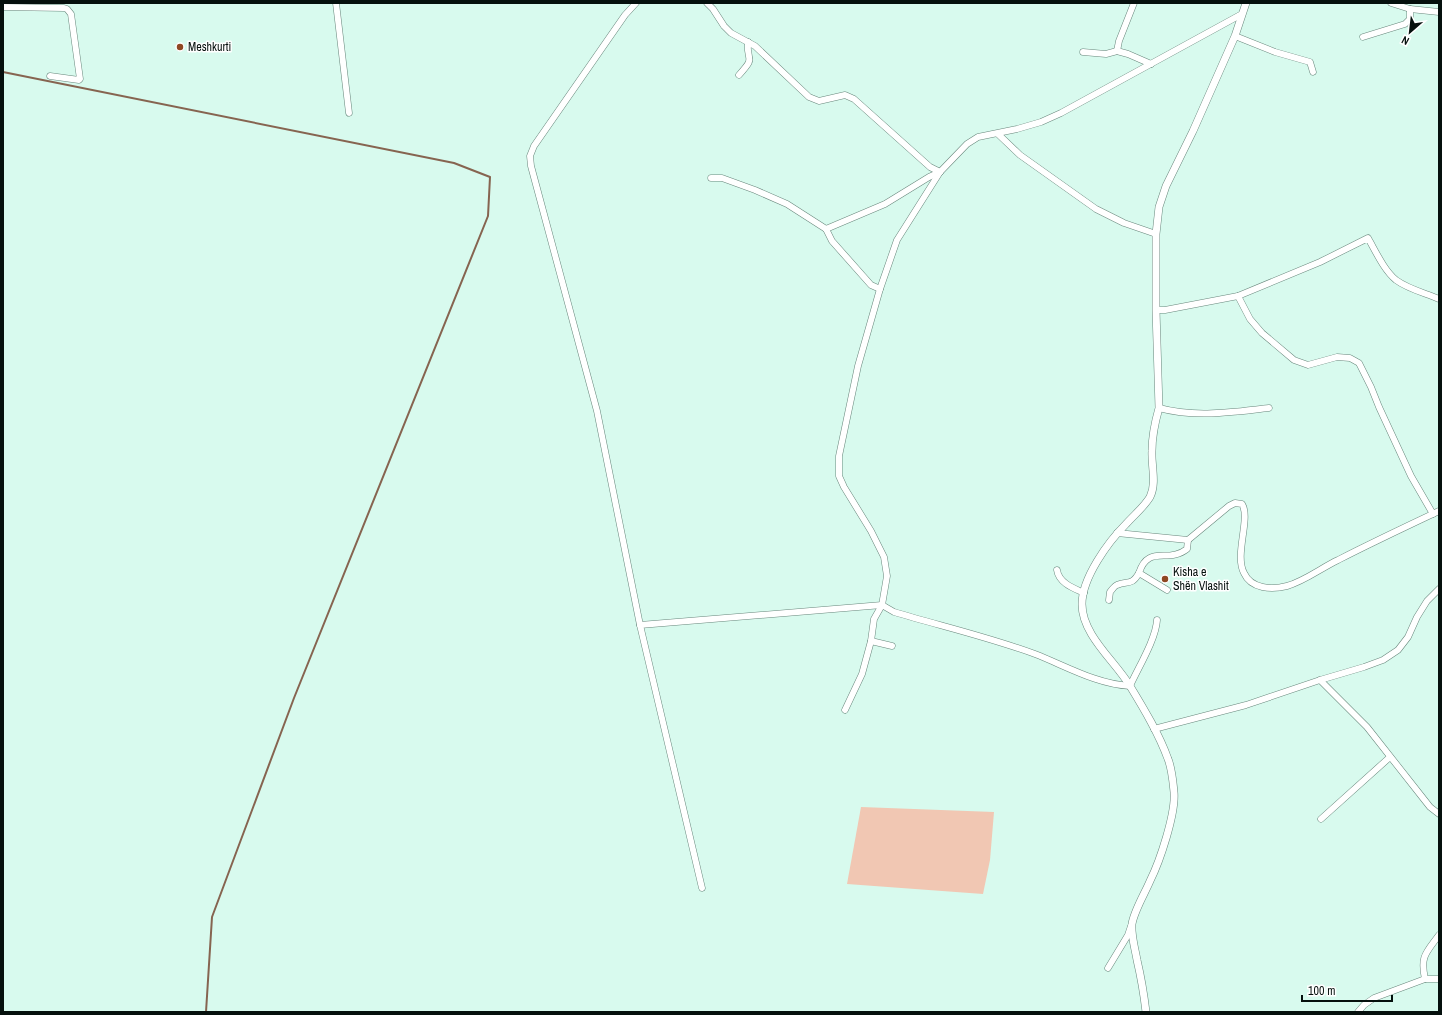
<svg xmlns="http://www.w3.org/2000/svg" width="1442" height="1015" font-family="'Archivo Narrow',sans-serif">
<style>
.green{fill:#f1c7b3}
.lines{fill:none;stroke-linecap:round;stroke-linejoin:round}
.stream{stroke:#866450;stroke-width:2}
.minor-casing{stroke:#68877c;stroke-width:7}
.tertiary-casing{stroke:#68877c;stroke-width:8}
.minor{stroke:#fff;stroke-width:6}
.tertiary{stroke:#fff;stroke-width:7}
.poi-dot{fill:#8f4823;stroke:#fff;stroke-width:1.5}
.labels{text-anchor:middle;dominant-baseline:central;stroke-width:3;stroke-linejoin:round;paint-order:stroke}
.poi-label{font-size:12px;fill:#05100d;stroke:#fff;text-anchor:start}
</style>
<rect width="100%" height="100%" fill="#d8faee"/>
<path class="green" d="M861,807L994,812L990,860L983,894L847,884Z"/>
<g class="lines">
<path class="stream" d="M3,72L454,163L490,177L488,216L294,698L212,917L206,1012"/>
<g class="minor-casing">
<g id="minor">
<path d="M336,3L349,113"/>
<path d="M636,3L625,15L534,146L530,156L531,166L597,411L640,625L702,888"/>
<path d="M707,3L713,9L724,26L731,33L755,46L809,97L819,101L845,95L854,99L930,167L940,172"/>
<path d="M1391,3L1410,9L1439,12"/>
<path d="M3,7L64,8L67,9L71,14L80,79L79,80L50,76"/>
<path d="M1235,36L1275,52L1310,62L1313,72"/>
<path d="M1363,37L1405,24L1410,19V9"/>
<path d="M1117,51L1119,41L1134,3"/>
<path d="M1083,52L1106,54L1117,51L1128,54L1151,64"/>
<path d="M739,75C757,55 746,63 748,42"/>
<path d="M998,134L1020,155L1096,209L1124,223L1156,234"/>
<path d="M711,178H722L755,190L787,204L826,229L832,241L871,285L880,289"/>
<path d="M826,229L885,204L929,177L940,172"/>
<path d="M1238,296L1250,319L1262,333L1294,360L1308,365L1337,357L1350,358L1359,363L1371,387L1379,407L1411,476L1433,514"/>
<path d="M1156,310H1165L1238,296L1320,262L1368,238C1376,252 1384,270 1396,280C1408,289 1425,293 1439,299"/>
<path d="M1159,408C1196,418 1232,412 1269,408"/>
<path d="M1117,533L1188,540L1229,506L1235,503L1242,504C1251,518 1234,555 1244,573C1251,589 1272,590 1287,586C1305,581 1321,568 1338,560C1371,543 1405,527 1439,511"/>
<path d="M1057,570C1059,583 1073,588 1084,593"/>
<path d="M1167,590L1139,573C1148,544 1168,564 1187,549L1188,540"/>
<path d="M1109,600L1110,592C1112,590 1114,586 1117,585C1127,580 1131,587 1139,573"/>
<path d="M640,625L882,605L894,612C941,626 989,637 1035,654C1066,666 1096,684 1130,686C1138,668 1156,639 1157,620"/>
<path d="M871,641L892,646"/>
<path d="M1320,680L1367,727L1430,807L1439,814"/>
<path d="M845,710L862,674L871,641L874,619L882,605L887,576L884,557L871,531L844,487L839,476V456L858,366L880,289L897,240L940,172L967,144L978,137L1017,129L1041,122L1061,113L1242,14"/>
<path d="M1154,729L1246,705L1320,680L1364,667L1383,660L1398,650L1408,637L1417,617L1427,601L1439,589"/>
<path d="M1321,819L1390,757"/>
<path d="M1108,968L1128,935L1131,926"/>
<path d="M1425,979C1420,956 1426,953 1439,935"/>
<path d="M1358,1012L1364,1005L1374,998L1425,979H1439"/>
</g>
</g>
<g class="tertiary-casing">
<path id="tertiary" d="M1146,1012C1144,995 1141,977 1137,960C1135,948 1131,936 1132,924C1134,911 1145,893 1150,881C1160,861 1176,813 1174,792C1173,782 1172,769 1168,759C1159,734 1144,709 1130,686C1115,661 1082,635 1082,604C1082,578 1108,542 1126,524C1134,515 1144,507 1150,497C1157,483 1151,465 1152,451C1152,436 1155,422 1159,408L1156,310V234L1159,207L1166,186L1193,131L1235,36L1246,3"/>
</g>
<use href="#minor" class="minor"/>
<use href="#tertiary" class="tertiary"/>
</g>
<g class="poi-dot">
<circle cx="180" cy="47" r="4"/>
<circle cx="1165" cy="579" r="4"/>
</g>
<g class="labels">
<g class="poi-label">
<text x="188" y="47">Meshkurti</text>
<text x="1173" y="572">Kisha e<tspan x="1173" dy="14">Shën Vlashit</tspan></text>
</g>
</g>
<rect width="1442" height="1015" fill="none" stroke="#05100d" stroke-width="8"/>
<g transform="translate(1410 32) rotate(208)" stroke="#ffffff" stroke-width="3" paint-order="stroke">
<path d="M0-3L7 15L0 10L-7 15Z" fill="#05100d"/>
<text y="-6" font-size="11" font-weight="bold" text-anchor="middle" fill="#05100d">N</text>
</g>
<path d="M1302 995v6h90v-6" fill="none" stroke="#05100d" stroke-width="2"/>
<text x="1308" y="995" font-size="12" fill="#05100d" stroke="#ffffff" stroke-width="3" paint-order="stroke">100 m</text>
</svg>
